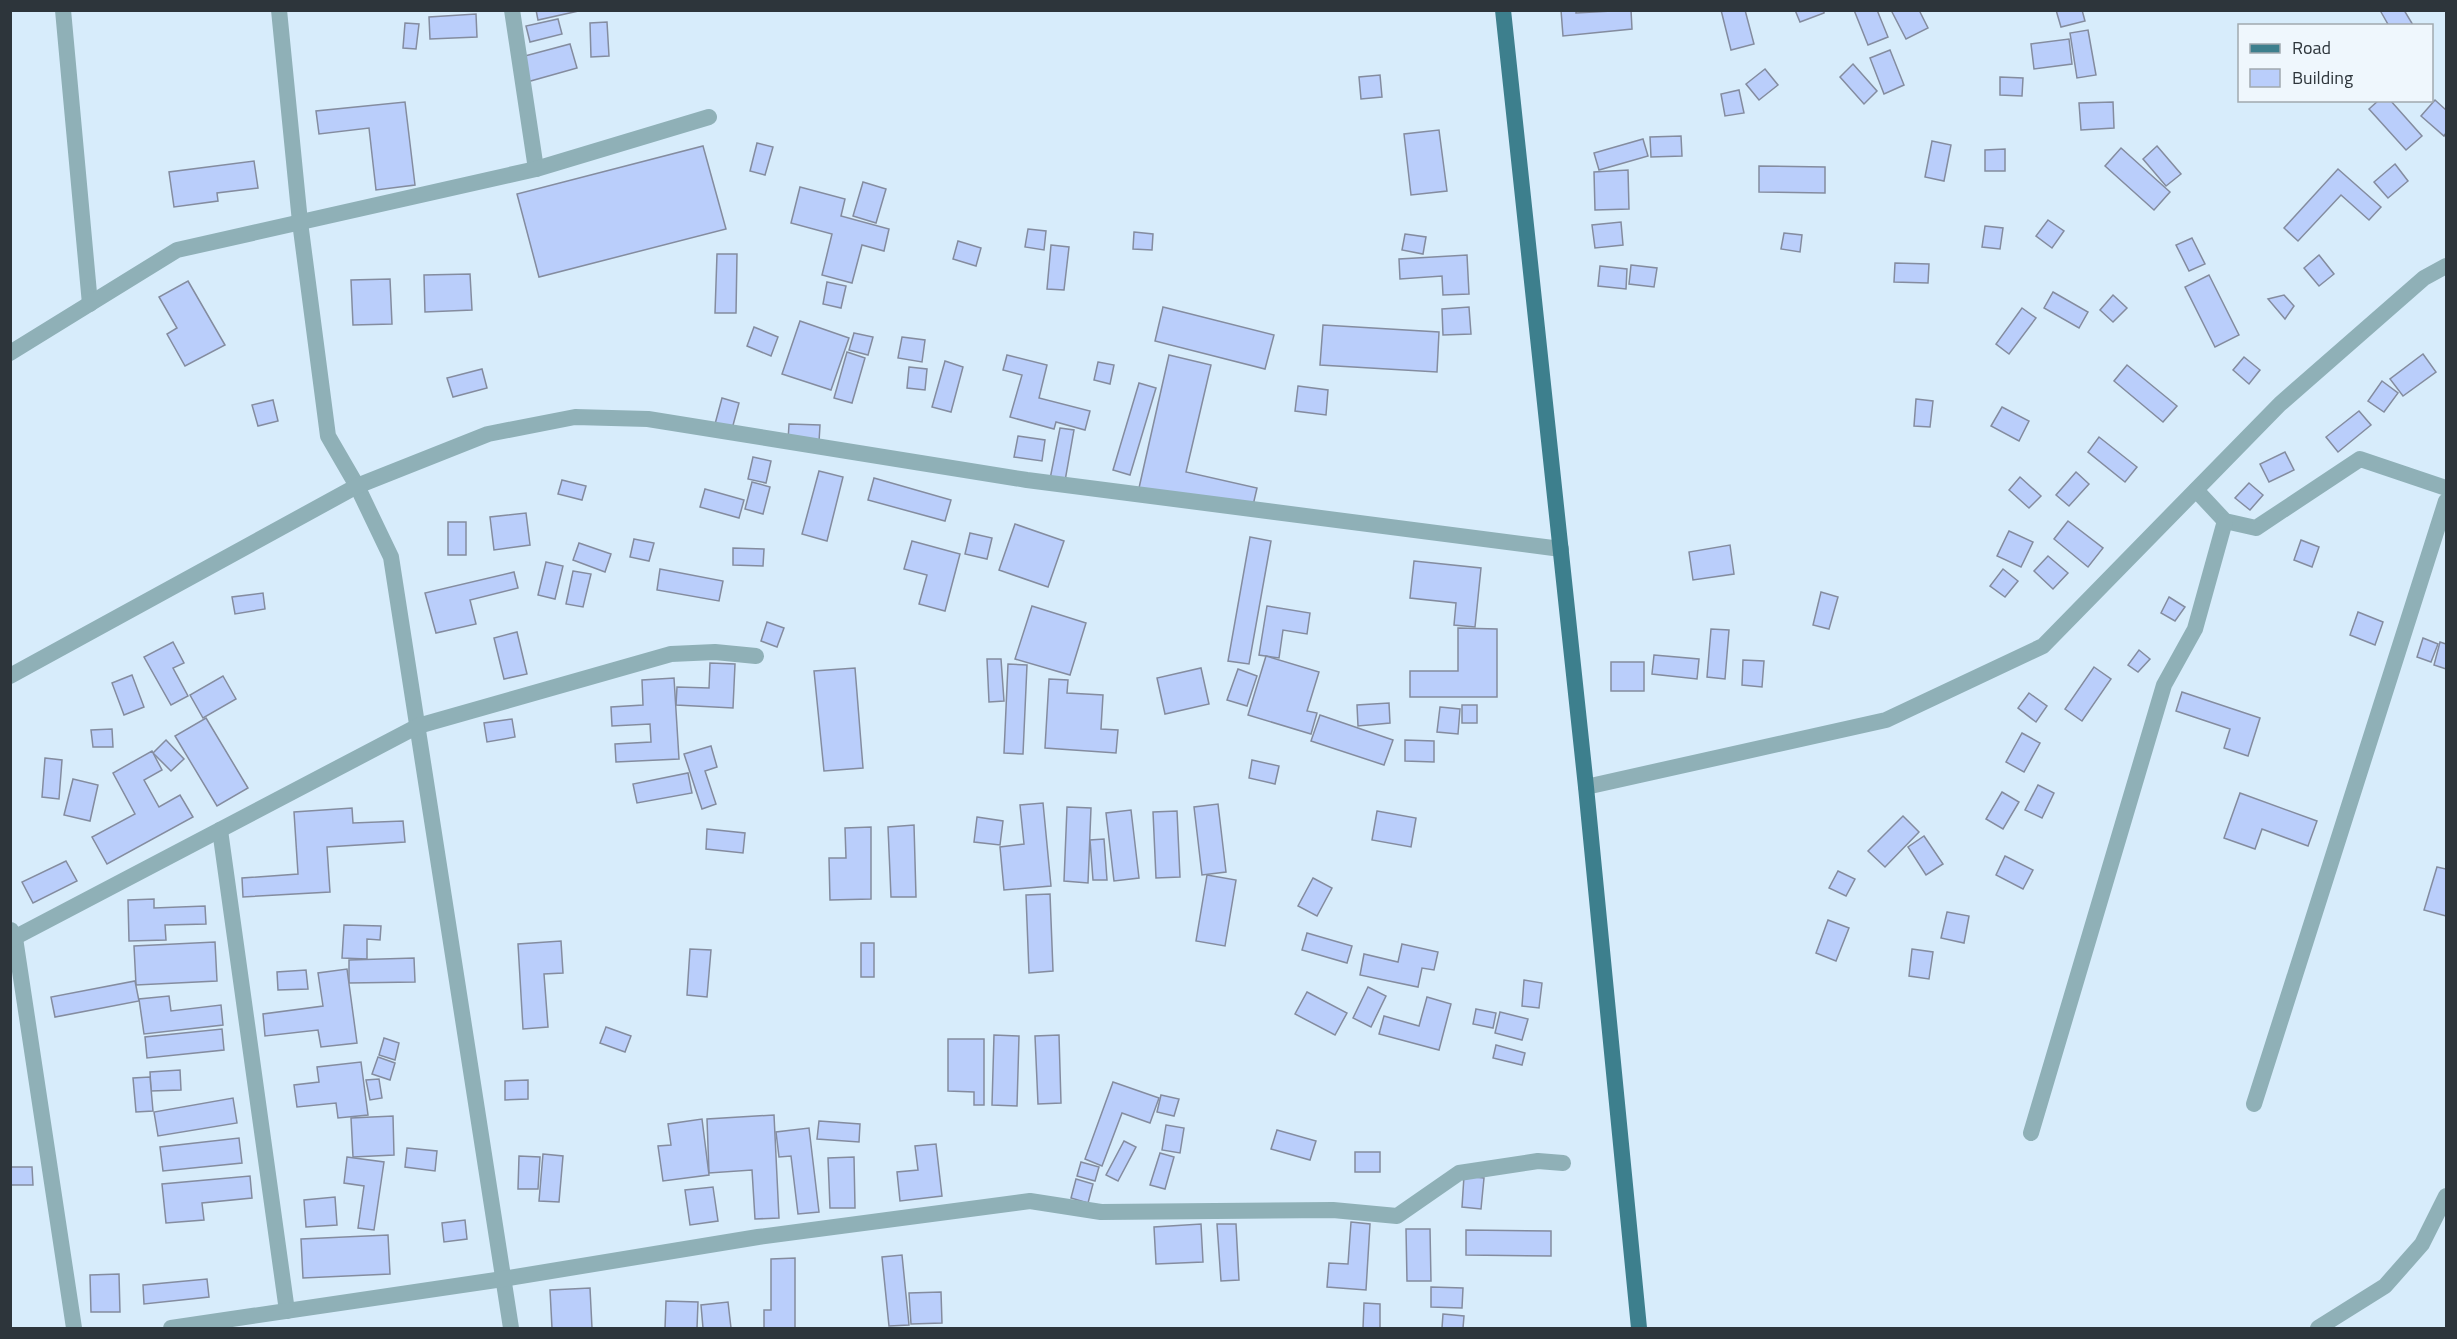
<svg xmlns="http://www.w3.org/2000/svg" width="2457" height="1339" font-family="'Titillium Web',sans-serif">
<style>
.building{fill:#bacefb;stroke:#848c9f;stroke-width:1.5}
.lines{fill:none;stroke-linecap:round;stroke-linejoin:round}
.minor{stroke:#8fb0b7;stroke-width:16}
.primary{stroke:#3d7f8d;stroke-width:16}
</style>
<rect width="100%" height="100%" fill="#d7ecfb"/>
<g class="building">
<path d="M536,10H583L538,20Z"/>
<path d="M1561,10H1576V13L1631,10L1632,29L1563,36Z"/>
<path d="M1721,10H1745L1754,44L1731,50Z"/>
<path d="M1795,10H1824V13L1800,22Z"/>
<path d="M1854,10H1877L1888,37L1868,45Z"/>
<path d="M1891,10H1919L1928,28L1906,39Z"/>
<path d="M2056,10H2082L2085,21L2061,27Z"/>
<path d="M2383,10H2404L2413,25L2389,26L2381,12Z"/>
<path d="M476,14L477,37L430,39L429,17Z"/>
<path d="M558,19L562,34L530,42L526,26Z"/>
<path d="M607,22L609,56L591,57L590,23Z"/>
<path d="M405,23L419,24L416,49L403,48Z"/>
<path d="M2088,30L2096,75L2077,78L2070,33Z"/>
<path d="M2069,39L2072,64L2034,69L2031,44Z"/>
<path d="M570,44L577,68L527,82L521,57Z"/>
<path d="M1890,50L1904,85L1884,94L1870,58Z"/>
<path d="M1853,64L1877,91L1864,104L1840,77Z"/>
<path d="M1765,69L1778,85L1759,100L1746,84Z"/>
<path d="M1380,75L1382,97L1361,99L1359,77Z"/>
<path d="M2000,77L2023,78L2022,96L2000,95Z"/>
<path d="M1739,90L1744,113L1725,116L1721,94Z"/>
<path d="M2379,100H2390L2422,136L2406,150L2369,109Z"/>
<path d="M2435,100L2446,110V133L2444,136L2421,116Z"/>
<path d="M405,102L415,185L376,190L369,128L319,134L316,111Z"/>
<path d="M2113,102L2114,128L2081,130L2079,103Z"/>
<path d="M1439,130L1447,191L1411,195L1404,134Z"/>
<path d="M1681,136L1682,156L1651,157L1650,137Z"/>
<path d="M1643,139L1648,156L1599,170L1594,153Z"/>
<path d="M1932,141L1951,145L1944,181L1925,177Z"/>
<path d="M757,143L773,147L765,175L750,171Z"/>
<path d="M703,146L726,229L539,277L517,194Z"/>
<path d="M2157,146L2181,174L2166,186L2143,159Z"/>
<path d="M2121,148L2170,192L2154,210L2105,166Z"/>
<path d="M2005,149V171H1985V150Z"/>
<path d="M254,161L258,188L217,193L218,201L174,207L169,172Z"/>
<path d="M2395,164L2408,181L2388,198L2374,182Z"/>
<path d="M1759,166L1825,167V193L1759,192Z"/>
<path d="M2338,169L2381,207L2369,220L2341,195L2298,241L2284,228Z"/>
<path d="M1628,170L1629,209L1595,210L1594,172Z"/>
<path d="M863,182L886,189L876,223L853,216Z"/>
<path d="M800,187L845,199L841,216L889,229L884,251L862,245L852,283L822,275L832,234L791,223Z"/>
<path d="M2048,220L2064,231L2052,248L2036,236Z"/>
<path d="M1621,222L1623,245L1595,248L1592,225Z"/>
<path d="M1985,226L2003,228L2000,249L1982,247Z"/>
<path d="M1028,229L1046,231L1044,250L1025,247Z"/>
<path d="M1134,232L1153,234L1152,250L1133,249Z"/>
<path d="M1784,233L1802,235L1800,252L1781,249Z"/>
<path d="M1405,234L1426,237L1423,254L1402,250Z"/>
<path d="M2192,238L2205,264L2189,271L2176,245Z"/>
<path d="M958,241L981,248L976,266L953,259Z"/>
<path d="M1051,245L1069,247L1064,290L1047,289Z"/>
<path d="M717,254H737L736,313H715Z"/>
<path d="M1467,255L1469,294L1443,295L1442,276L1400,279L1399,259Z"/>
<path d="M2319,255L2334,274L2319,286L2304,268Z"/>
<path d="M1895,263L1929,264L1928,283L1894,282Z"/>
<path d="M1631,265L1657,268L1654,287L1629,284Z"/>
<path d="M1600,266L1627,269L1626,289L1598,286Z"/>
<path d="M470,274L472,310L425,312L424,275Z"/>
<path d="M2209,275L2239,335L2215,347L2185,287Z"/>
<path d="M390,279L392,324L353,325L351,280Z"/>
<path d="M188,281L225,345L185,366L167,334L177,328L159,297Z"/>
<path d="M827,282L846,286L841,308L823,304Z"/>
<path d="M2053,292L2088,312L2079,328L2044,308Z"/>
<path d="M2113,295L2127,308L2113,322L2100,310Z"/>
<path d="M2284,295L2294,306L2285,319L2268,299Z"/>
<path d="M1163,307L1274,335L1265,369L1155,341Z"/>
<path d="M1469,307L1471,334L1443,335L1442,309Z"/>
<path d="M2022,308L2036,318L2009,354L1996,344Z"/>
<path d="M800,321L849,338L831,390L782,374Z"/>
<path d="M1323,325L1439,332L1437,372L1320,365Z"/>
<path d="M754,327L778,337L771,356L747,346Z"/>
<path d="M854,333L873,337L868,355L849,350Z"/>
<path d="M902,337L925,340L922,362L898,358Z"/>
<path d="M847,352L865,358L852,403L834,398Z"/>
<path d="M2423,354L2436,372L2403,396L2390,379Z"/>
<path d="M1007,355L1047,365L1039,398L1090,411L1085,430L1056,422L1054,429L1010,417L1022,375L1003,370Z"/>
<path d="M1169,355L1211,365L1186,472L1257,488L1251,514L1139,488Z"/>
<path d="M2244,357L2260,370L2249,384L2233,370Z"/>
<path d="M945,361L963,367L951,412L932,407Z"/>
<path d="M1098,362L1114,365L1110,384L1094,380Z"/>
<path d="M2127,365L2177,406L2163,422L2114,381Z"/>
<path d="M909,367L927,369L925,390L907,388Z"/>
<path d="M482,369L487,388L453,397L447,378Z"/>
<path d="M2382,381L2398,393L2384,412L2368,401Z"/>
<path d="M1139,383L1156,388L1130,475L1113,470Z"/>
<path d="M1298,386L1328,390L1326,415L1295,411Z"/>
<path d="M722,398L739,403L732,429L715,424Z"/>
<path d="M1916,399L1933,401L1930,427L1914,426Z"/>
<path d="M273,400L278,421L258,426L252,405Z"/>
<path d="M2002,407L2029,421L2019,441L1991,426Z"/>
<path d="M2359,411L2371,425L2338,452L2326,437Z"/>
<path d="M789,424L820,425L819,442L788,441Z"/>
<path d="M1060,428L1074,430L1065,481L1050,479Z"/>
<path d="M1018,436L1045,440L1042,461L1014,457Z"/>
<path d="M2099,437L2137,467L2125,482L2088,452Z"/>
<path d="M2285,452L2294,470L2269,482L2260,464Z"/>
<path d="M753,457L771,461L766,483L748,479Z"/>
<path d="M819,471L843,477L827,541L802,534Z"/>
<path d="M2076,472L2089,484L2069,506L2056,495Z"/>
<path d="M2020,477L2041,496L2029,508L2009,490Z"/>
<path d="M874,478L951,500L945,521L868,500Z"/>
<path d="M562,480L586,486L582,500L558,494Z"/>
<path d="M752,482L770,487L763,514L745,509Z"/>
<path d="M2249,483L2263,495L2250,510L2235,498Z"/>
<path d="M705,489L744,500L739,518L700,507Z"/>
<path d="M526,513L530,545L494,550L490,517Z"/>
<path d="M2068,521L2103,548L2088,567L2054,539Z"/>
<rect x="448" y="522" width="18" height="33"/>
<path d="M1015,524L1064,541L1048,587L999,570Z"/>
<path d="M2009,531L2033,542L2021,567L1997,556Z"/>
<path d="M970,533L992,538L987,559L965,554Z"/>
<path d="M1250,537L1271,541L1249,664L1228,661Z"/>
<path d="M634,539L654,543L649,561L630,557Z"/>
<path d="M2301,540L2319,547L2312,567L2294,560Z"/>
<path d="M912,541L960,554L945,611L919,604L927,575L904,569Z"/>
<path d="M579,543L611,554L605,572L573,560Z"/>
<path d="M1730,545L1734,574L1693,580L1689,552Z"/>
<path d="M733,548L764,549L763,566L733,565Z"/>
<path d="M2048,556L2068,573L2053,589L2034,571Z"/>
<path d="M1414,561L1481,568L1475,627L1454,625L1456,603L1410,598Z"/>
<path d="M546,562L563,566L555,599L538,595Z"/>
<path d="M660,569L723,581L719,601L657,590Z"/>
<path d="M2003,569L2018,581L2005,597L1990,586Z"/>
<path d="M573,571L591,574L583,607L566,604Z"/>
<path d="M514,572L518,588L470,600L476,624L436,633L425,593Z"/>
<path d="M1821,592L1838,597L1829,629L1813,625Z"/>
<path d="M263,593L265,609L235,614L232,597Z"/>
<path d="M2169,597L2185,607L2175,621L2161,613Z"/>
<path d="M1032,606L1086,623L1070,675L1015,659Z"/>
<path d="M1267,606L1310,613L1307,634L1283,630L1279,658L1259,655Z"/>
<path d="M2358,612L2383,622L2375,645L2350,635Z"/>
<path d="M767,622L784,628L777,647L761,641Z"/>
<path d="M1458,628L1497,629V697H1410V671H1458Z"/>
<path d="M1711,629L1729,630L1725,679L1707,677Z"/>
<path d="M517,632L527,674L504,679L494,638Z"/>
<path d="M2423,638L2438,644L2431,662L2417,657Z"/>
<path d="M173,642L184,663L173,668L188,696L171,705L144,657Z"/>
<path d="M2440,642L2446,644V669L2434,665Z"/>
<path d="M2139,650L2150,659L2138,672L2128,665Z"/>
<path d="M1654,655L1699,659L1697,679L1652,674Z"/>
<path d="M1266,656L1319,672L1307,711L1317,713L1311,734L1248,715Z"/>
<path d="M987,659H1001L1004,701L989,702Z"/>
<path d="M1743,660L1764,661L1762,687L1742,685Z"/>
<rect x="1611" y="662" width="33" height="29"/>
<path d="M710,663L735,664L733,708L676,705L677,687L709,688Z"/>
<path d="M1008,664L1027,665L1023,754L1004,753Z"/>
<path d="M2094,667L2111,679L2082,721L2065,709Z"/>
<path d="M855,668L863,768L824,771L814,671Z"/>
<path d="M1201,668L1209,704L1165,714L1157,678Z"/>
<path d="M1238,669L1257,676L1247,706L1227,700Z"/>
<path d="M132,675L144,707L124,715L112,683Z"/>
<path d="M223,676L236,699L203,718L190,695Z"/>
<path d="M674,678L679,759L616,762L615,744L651,742L650,724L612,726L611,707L643,705L642,680Z"/>
<path d="M1049,679L1068,680L1067,693L1103,695L1101,729L1118,730L1116,753L1045,748Z"/>
<path d="M2182,692L2260,718L2248,756L2224,748L2230,729L2176,711Z"/>
<path d="M2029,693L2047,706L2036,722L2018,708Z"/>
<path d="M1389,703L1390,723L1358,726L1357,705Z"/>
<rect x="1462" y="705" width="15" height="18"/>
<path d="M1440,707L1460,709L1458,734L1437,732Z"/>
<path d="M1320,715L1393,740L1384,765L1311,741Z"/>
<path d="M206,718L248,788L217,806L175,736Z"/>
<path d="M512,719L515,737L487,742L484,723Z"/>
<path d="M112,729L113,747H93L91,730Z"/>
<path d="M2022,733L2040,743L2024,772L2006,762Z"/>
<path d="M166,740L184,759L171,771L153,753Z"/>
<path d="M1405,740L1434,741V762L1405,761Z"/>
<path d="M711,746L717,767L705,771L716,804L702,809L684,754Z"/>
<path d="M152,751L162,770L144,780L159,807L180,795L193,817L107,864L92,837L135,814L113,773Z"/>
<path d="M45,758L62,760L59,799L42,797Z"/>
<path d="M1252,760L1279,766L1275,784L1249,778Z"/>
<path d="M688,773L692,793L637,803L633,784Z"/>
<path d="M73,779L98,785L90,821L64,815Z"/>
<path d="M2038,785L2054,793L2042,818L2025,810Z"/>
<path d="M2002,792L2019,802L2003,829L1986,819Z"/>
<path d="M2240,793L2317,821L2308,846L2262,829L2255,849L2224,838Z"/>
<path d="M1043,803L1051,886L1004,890L1000,847L1024,844L1020,805Z"/>
<path d="M1218,804L1226,872L1202,875L1194,807Z"/>
<path d="M1067,807L1091,808L1088,883L1064,881Z"/>
<path d="M352,808L353,823L403,821L405,842L327,847L330,892L243,897L242,878L298,874L294,812Z"/>
<path d="M1131,810L1139,878L1114,881L1106,813Z"/>
<path d="M1177,811L1180,877L1156,878L1153,812Z"/>
<path d="M1377,811L1416,818L1411,847L1372,840Z"/>
<path d="M1903,816L1919,832L1885,867L1868,851Z"/>
<path d="M977,817L1003,821L1000,845L974,842Z"/>
<path d="M914,825L916,897H891L888,827Z"/>
<path d="M871,827V899L830,900L829,858H846L845,828Z"/>
<path d="M707,829L745,833L743,853L706,849Z"/>
<path d="M1924,836L1943,864L1926,875L1908,847Z"/>
<path d="M1104,839L1107,880H1093L1090,840Z"/>
<path d="M2005,856L2033,870L2023,889L1996,875Z"/>
<path d="M66,861L77,881L33,903L22,882Z"/>
<path d="M2437,867L2446,869V916L2424,910Z"/>
<path d="M1838,871L1855,879L1846,896L1829,888Z"/>
<path d="M1207,875L1236,880L1225,946L1196,941Z"/>
<path d="M1313,878L1332,888L1317,916L1298,906Z"/>
<path d="M1050,894L1053,971L1029,973L1026,895Z"/>
<path d="M154,899V908L205,906L206,924L165,925L166,940L129,941L128,900Z"/>
<path d="M1947,912L1969,916L1964,943L1941,938Z"/>
<path d="M1828,920L1849,928L1836,961L1816,953Z"/>
<path d="M344,925L381,926L380,940L367,939V959L342,958Z"/>
<path d="M1307,933L1352,946L1347,963L1302,950Z"/>
<path d="M561,941L563,973L544,974L548,1027L523,1029L518,944Z"/>
<path d="M215,942L217,981L136,985L134,946Z"/>
<rect x="861" y="943" width="13" height="34"/>
<path d="M1402,944L1438,952L1434,970L1422,968L1418,987L1360,975L1364,954L1398,962Z"/>
<path d="M690,949L711,950L707,997L687,995Z"/>
<path d="M1912,949L1933,952L1929,979L1909,976Z"/>
<path d="M414,958L415,982L349,983V960Z"/>
<path d="M347,969L357,1043L321,1047L318,1030L265,1036L263,1014L323,1006L318,973Z"/>
<path d="M306,970L308,989L278,990L277,972Z"/>
<path d="M1524,980L1542,983L1539,1008L1522,1006Z"/>
<path d="M135,981L139,1001L55,1017L51,997Z"/>
<path d="M1368,987L1386,996L1371,1027L1353,1018Z"/>
<path d="M1307,992L1347,1013L1335,1035L1295,1014Z"/>
<path d="M169,996L171,1011L221,1005L223,1025L144,1034L139,999Z"/>
<path d="M1427,997L1451,1004L1439,1050L1379,1034L1384,1016L1419,1026Z"/>
<path d="M1476,1009L1496,1013L1493,1028L1473,1024Z"/>
<path d="M1500,1012L1528,1019L1522,1040L1495,1033Z"/>
<path d="M606,1027L631,1036L625,1052L600,1043Z"/>
<path d="M222,1029L224,1050L147,1058L145,1037Z"/>
<path d="M994,1035L1019,1036L1017,1106L992,1105Z"/>
<path d="M1059,1035L1061,1103L1038,1104L1035,1036Z"/>
<path d="M384,1038L399,1043L395,1060L379,1055Z"/>
<path d="M948,1039H984V1105H974V1092L948,1091Z"/>
<path d="M1496,1045L1525,1053L1522,1065L1493,1058Z"/>
<path d="M378,1057L395,1063L390,1080L372,1074Z"/>
<path d="M361,1062L368,1115L338,1118L336,1103L297,1107L294,1085L319,1082L317,1067Z"/>
<path d="M180,1070L181,1090L151,1091L150,1072Z"/>
<path d="M150,1077L153,1111L136,1112L133,1078Z"/>
<path d="M379,1079L382,1098L370,1100L366,1080Z"/>
<path d="M528,1080V1099L505,1100V1081Z"/>
<path d="M1113,1082L1159,1098L1150,1123L1122,1113L1102,1166L1085,1159Z"/>
<path d="M1161,1095L1179,1099L1174,1116L1157,1112Z"/>
<path d="M233,1098L237,1123L158,1136L154,1112Z"/>
<path d="M774,1115L779,1218L755,1219L752,1170L709,1173L707,1119Z"/>
<path d="M393,1116L394,1155L353,1157L351,1118Z"/>
<path d="M702,1119L709,1175L663,1181L658,1146L671,1145L668,1124Z"/>
<path d="M819,1121L860,1124L859,1142L817,1139Z"/>
<path d="M1166,1125L1184,1128L1180,1153L1162,1150Z"/>
<path d="M809,1128L819,1212L798,1214L791,1156L779,1157L776,1132Z"/>
<path d="M1277,1130L1316,1141L1310,1160L1271,1149Z"/>
<path d="M239,1138L242,1163L163,1171L160,1147Z"/>
<path d="M1124,1141L1136,1147L1118,1181L1106,1175Z"/>
<path d="M936,1144L942,1196L900,1201L897,1172L918,1170L915,1146Z"/>
<path d="M407,1148L437,1151L435,1171L405,1167Z"/>
<rect x="1355" y="1152" width="25" height="20"/>
<path d="M1160,1153L1174,1157L1165,1189L1150,1185Z"/>
<path d="M543,1154L563,1156L559,1202L539,1201Z"/>
<path d="M519,1156L540,1157L538,1189H518Z"/>
<path d="M347,1157L384,1162L374,1230L358,1228L364,1186L344,1183Z"/>
<path d="M854,1157L855,1208H830L828,1158Z"/>
<path d="M1081,1162L1099,1167L1095,1181L1077,1176Z"/>
<path d="M10,1167H32L33,1185H10Z"/>
<path d="M250,1176L252,1198L202,1203L204,1220L166,1223L162,1184Z"/>
<path d="M1464,1176L1484,1178L1481,1209L1462,1207Z"/>
<path d="M1076,1179L1093,1184L1088,1203L1071,1198Z"/>
<path d="M713,1187L718,1221L690,1225L685,1190Z"/>
<path d="M335,1197L337,1225L306,1227L304,1200Z"/>
<path d="M465,1220L467,1239L444,1242L442,1223Z"/>
<path d="M1351,1222L1370,1224L1366,1290L1327,1287L1329,1263L1348,1264Z"/>
<path d="M1201,1224L1203,1262L1156,1264L1154,1227Z"/>
<path d="M1217,1224H1236L1239,1280L1221,1281Z"/>
<path d="M1406,1229H1430L1431,1281H1407Z"/>
<path d="M1466,1230L1551,1231V1256L1466,1255Z"/>
<path d="M388,1235L390,1274L303,1278L301,1239Z"/>
<path d="M902,1255L909,1325L889,1326L882,1257Z"/>
<path d="M795,1258V1328H764V1310H771V1259Z"/>
<path d="M119,1274L120,1312H91L90,1275Z"/>
<path d="M207,1279L209,1297L144,1304L143,1285Z"/>
<path d="M1431,1287L1463,1288L1462,1308L1431,1307Z"/>
<path d="M590,1288L592,1328H552L550,1290Z"/>
<path d="M941,1292L942,1323L911,1324L909,1293Z"/>
<path d="M666,1301L698,1302L697,1328H665Z"/>
<path d="M728,1302L731,1328H703L701,1305Z"/>
<path d="M1364,1303L1380,1304V1328H1363Z"/>
<path d="M1443,1314L1464,1316L1463,1328H1442Z"/>
</g>
<g class="lines">
<g class="minor">
<path d="M63,10L90,304"/>
<path d="M279,10L300,222L328,436L357,486L391,557L511,1328"/>
<path d="M512,10L536,169"/>
<path d="M10,353L177,250L536,169L709,117"/>
<path d="M2196,490L2225,521L2256,528L2360,459L2446,488"/>
<path d="M10,676L357,486L488,434L575,417L648,419L1027,480L1561,549"/>
<path d="M1586,787L1886,720L2043,646L2280,404L2424,278L2446,266"/>
<path d="M220,830L287,1311"/>
<path d="M11,930L15,938L74,1328"/>
<path d="M10,940L418,726L671,654L715,652L756,656"/>
<path d="M2254,1104L2446,501"/>
<path d="M2031,1133L2164,685L2195,629L2225,521"/>
<path d="M171,1328L503,1279L758,1237L1030,1201L1101,1212L1333,1210L1397,1216L1459,1173L1538,1161L1563,1163"/>
<path d="M2318,1328L2385,1286L2422,1244L2446,1196"/>
</g>
<path class="primary" d="M1503,10L1586,787L1639,1328"/>
</g>
<rect width="2457" height="1339" fill="none" stroke="#2d353b" stroke-width="24"/>
<rect x="2238" y="24" width="195" height="78" fill="#eff7fd" stroke="#a1a9af" stroke-width="1.5"/>
<rect x="2250" y="44" width="30" height="9" fill="#3d7f8d" stroke="#a1a9af" stroke-width="1.5"/>
<text x="2292" y="54" font-size="18" fill="#2d353b">Road</text>
<rect x="2250" y="69" width="30" height="18" fill="#bacefb" stroke="#a1a9af" stroke-width="1.5"/>
<text x="2292" y="84" font-size="18" fill="#2d353b">Building</text>
</svg>
